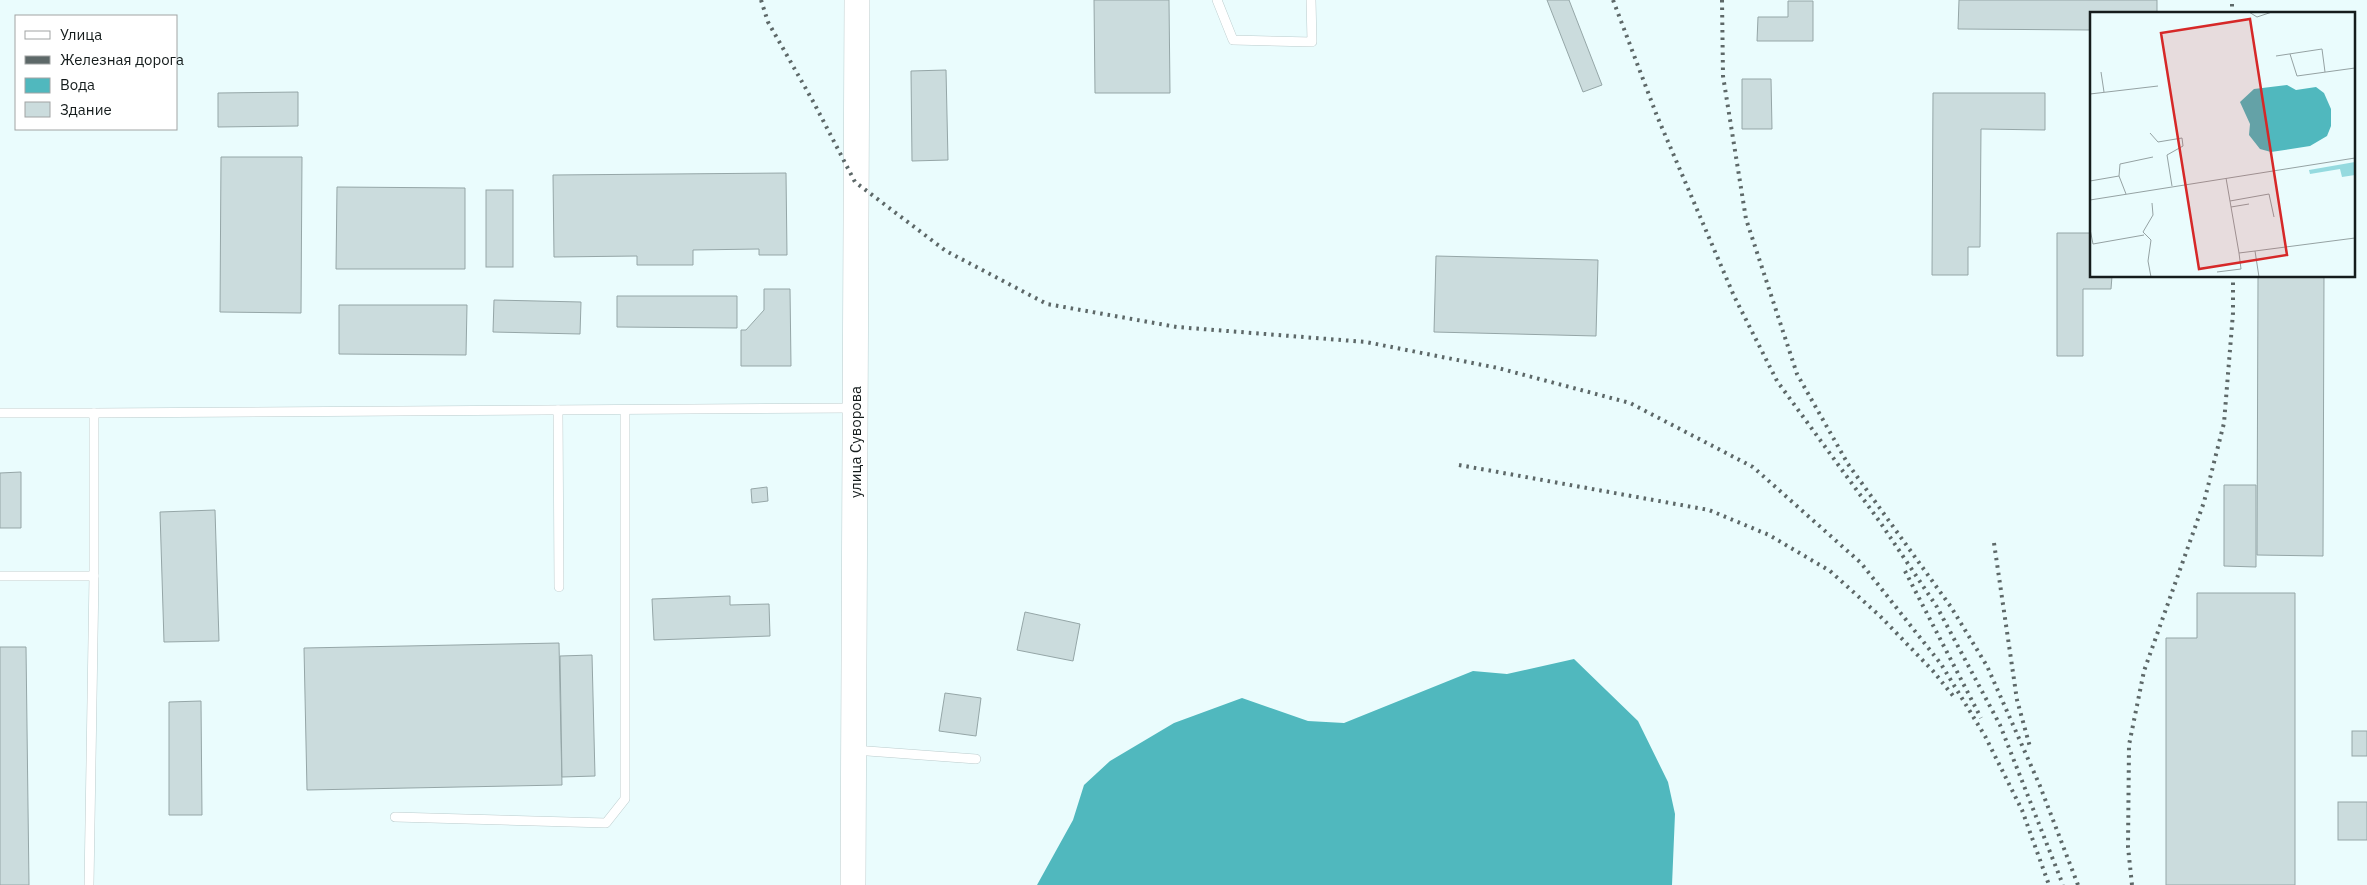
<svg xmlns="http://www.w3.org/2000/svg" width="2367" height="885" font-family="'IBM Plex Sans',sans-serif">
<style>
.water{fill:#50b8be}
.building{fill:#cbdcdd;stroke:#95a6a7}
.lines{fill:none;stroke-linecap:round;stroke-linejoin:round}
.service-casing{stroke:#bbcccd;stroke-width:10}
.secondary-casing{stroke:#bbcccd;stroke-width:26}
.service{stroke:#fff;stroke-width:9}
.secondary{stroke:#fff;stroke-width:25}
.rail{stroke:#5d6868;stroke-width:4;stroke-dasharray:2.5 5;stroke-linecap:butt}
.labels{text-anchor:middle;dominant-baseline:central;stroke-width:4.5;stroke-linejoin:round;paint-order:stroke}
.street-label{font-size:15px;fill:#151c1c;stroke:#fff}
.inset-road{fill:none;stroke:#95a2a3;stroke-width:1}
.view{fill:#d62828;fill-opacity:0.15;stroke:#d62828;stroke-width:2.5}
.inset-edge{fill:none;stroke:#151c1c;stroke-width:2.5}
</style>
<rect width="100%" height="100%" fill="#eafcfd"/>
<path class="water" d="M1574,659L1638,721L1668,782L1675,814L1672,885H1037L1073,820L1084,785L1110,761L1174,723L1242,698L1308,721L1344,723L1473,671L1507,674Z"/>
<g class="building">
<path d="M1094,0H1169L1170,93H1095Z"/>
<path d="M1547,0H1569L1602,85L1583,92Z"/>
<path d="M1959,0H2157V14H2091V30L1958,29Z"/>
<path d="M1788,1H1813V41H1757L1758,17H1788Z"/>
<path d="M946,70L948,160L912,161L911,71Z"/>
<path d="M1742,79H1771L1772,129H1742Z"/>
<path d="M298,92V126L218,127V93Z"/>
<path d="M1933,93H2045V130L1981,129L1980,247H1968V275H1932Z"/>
<path d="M221,157H302L301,313L220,312Z"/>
<path d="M786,173L787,255H759V249L693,250V265H637V256L554,257L553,175Z"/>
<path d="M337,187L465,188V269H336Z"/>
<rect x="486" y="190" width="27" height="77"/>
<path d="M2057,233H2091V276H2112L2111,289H2083V356H2057Z"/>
<path d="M1436,256L1598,260L1596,336L1434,332Z"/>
<path d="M2258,276H2324L2323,556L2257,555Z"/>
<path d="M764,289H790L791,366H741V330H746L764,310Z"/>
<path d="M617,296H737V328L617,327Z"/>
<path d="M494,300L581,302L580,334L493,332Z"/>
<path d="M339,305H467L466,355L339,354Z"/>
<path d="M21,472V528H0V473Z"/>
<path d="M2224,485H2256V567L2224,566Z"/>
<path d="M767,487L768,501L752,503L751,489Z"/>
<path d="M215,510L219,641L164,642L160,512Z"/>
<path d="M2197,593H2295V885H2166V638H2197Z"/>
<path d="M730,596V605L769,604L770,636L654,640L652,599Z"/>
<path d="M1025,612L1080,624L1073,661L1017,650Z"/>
<path d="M559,643L562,785L307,790L304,648Z"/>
<path d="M0,647H26L29,885H0Z"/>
<path d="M592,655L595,776L562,777L560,656Z"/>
<path d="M945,693L981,698L976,736L939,731Z"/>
<path d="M201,701L202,815H169V702Z"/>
<rect x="2352" y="731" width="15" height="25"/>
<rect x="2338" y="802" width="29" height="38"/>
</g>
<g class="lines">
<g class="service-casing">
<g id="service">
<path d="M1217,0L1233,40L1312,42L1311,0"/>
<path d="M558,410L559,587"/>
<path d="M0,413H94V576H0"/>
<path d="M94,413L854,408"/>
<path d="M854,750L976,759"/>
<path d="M395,817L606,823L625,799V410"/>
<path d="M89,885L94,576"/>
</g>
</g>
<g class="secondary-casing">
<path id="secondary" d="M853,885L857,0"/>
</g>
<use href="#service" class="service"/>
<use href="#secondary" class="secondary"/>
<g class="rail">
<path d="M761,0L768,22L814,103L855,182L946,251L1047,304L1177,327L1366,342L1498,368L1630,403L1753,467L1861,563L1941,664L1985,736L2022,810L2049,885"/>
<path d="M1613,0L1657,116L1734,296L1777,381L1880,522L1937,607L2000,725L2063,885"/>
<path d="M1722,0L1723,76L1746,219L1797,374L1848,464L1951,607L1987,666L2040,786L2078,885"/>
<path d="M2232,14V0"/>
<path d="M1459,465L1709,510L1769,535L1830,571L1880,616L1933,671L1954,697"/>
<path d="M1994,543L2017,700L2030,747"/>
<path d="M1905,571L1981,718"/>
<path d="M2132,885L2128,847L2129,745L2144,671L2204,502L2224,423L2233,313V276"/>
</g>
</g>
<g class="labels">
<g class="street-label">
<text transform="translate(855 442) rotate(-90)">улица Суворова</text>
</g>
</g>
<g transform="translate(2090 12)">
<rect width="265" height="265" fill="#eafcfd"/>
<path d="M265,150V163L252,165L250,157L220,162L219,158Z" fill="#95dadf"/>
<path d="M197,73L206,78L226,75L234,81L241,97V114L237,124L220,134L181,140L170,137L159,123L160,112L150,90L164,77Z" fill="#50b8be"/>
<path class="inset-road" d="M104,0H134M159,0L167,5L182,0M200,42L207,64L265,56M186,44L232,37L235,60M11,60L14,80M0,82L68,74M60,121L68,130L92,126L93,134L77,143L82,174M29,164L30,152L63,145M136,166L149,241M0,169L29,164L36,182M0,188L265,146M140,189L179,182L184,205M141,195L159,192M0,217L3,232L54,223M165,239L265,226M127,260L151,257L149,241L165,239L169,265M61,265L58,249L61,228L53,220L63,203L62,191"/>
<path class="view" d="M160,7L197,243L109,257L71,21Z"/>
<rect width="265" height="265" class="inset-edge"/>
</g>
<rect x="15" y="15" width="162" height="115" fill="#ffffff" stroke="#a1a4a4"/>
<rect x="25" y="31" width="25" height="8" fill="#ffffff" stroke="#a1a4a4"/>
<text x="60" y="40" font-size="15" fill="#151c1c">Улица</text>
<rect x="25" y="56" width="25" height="8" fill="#5d6868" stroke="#a1a4a4"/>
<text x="60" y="65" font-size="15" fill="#151c1c">Железная дорога</text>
<rect x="25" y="78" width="25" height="15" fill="#50b8be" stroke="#a1a4a4"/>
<text x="60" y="90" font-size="15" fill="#151c1c">Вода</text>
<rect x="25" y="102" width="25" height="15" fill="#cbdcdd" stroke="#a1a4a4"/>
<text x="60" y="115" font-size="15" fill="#151c1c">Здание</text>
</svg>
